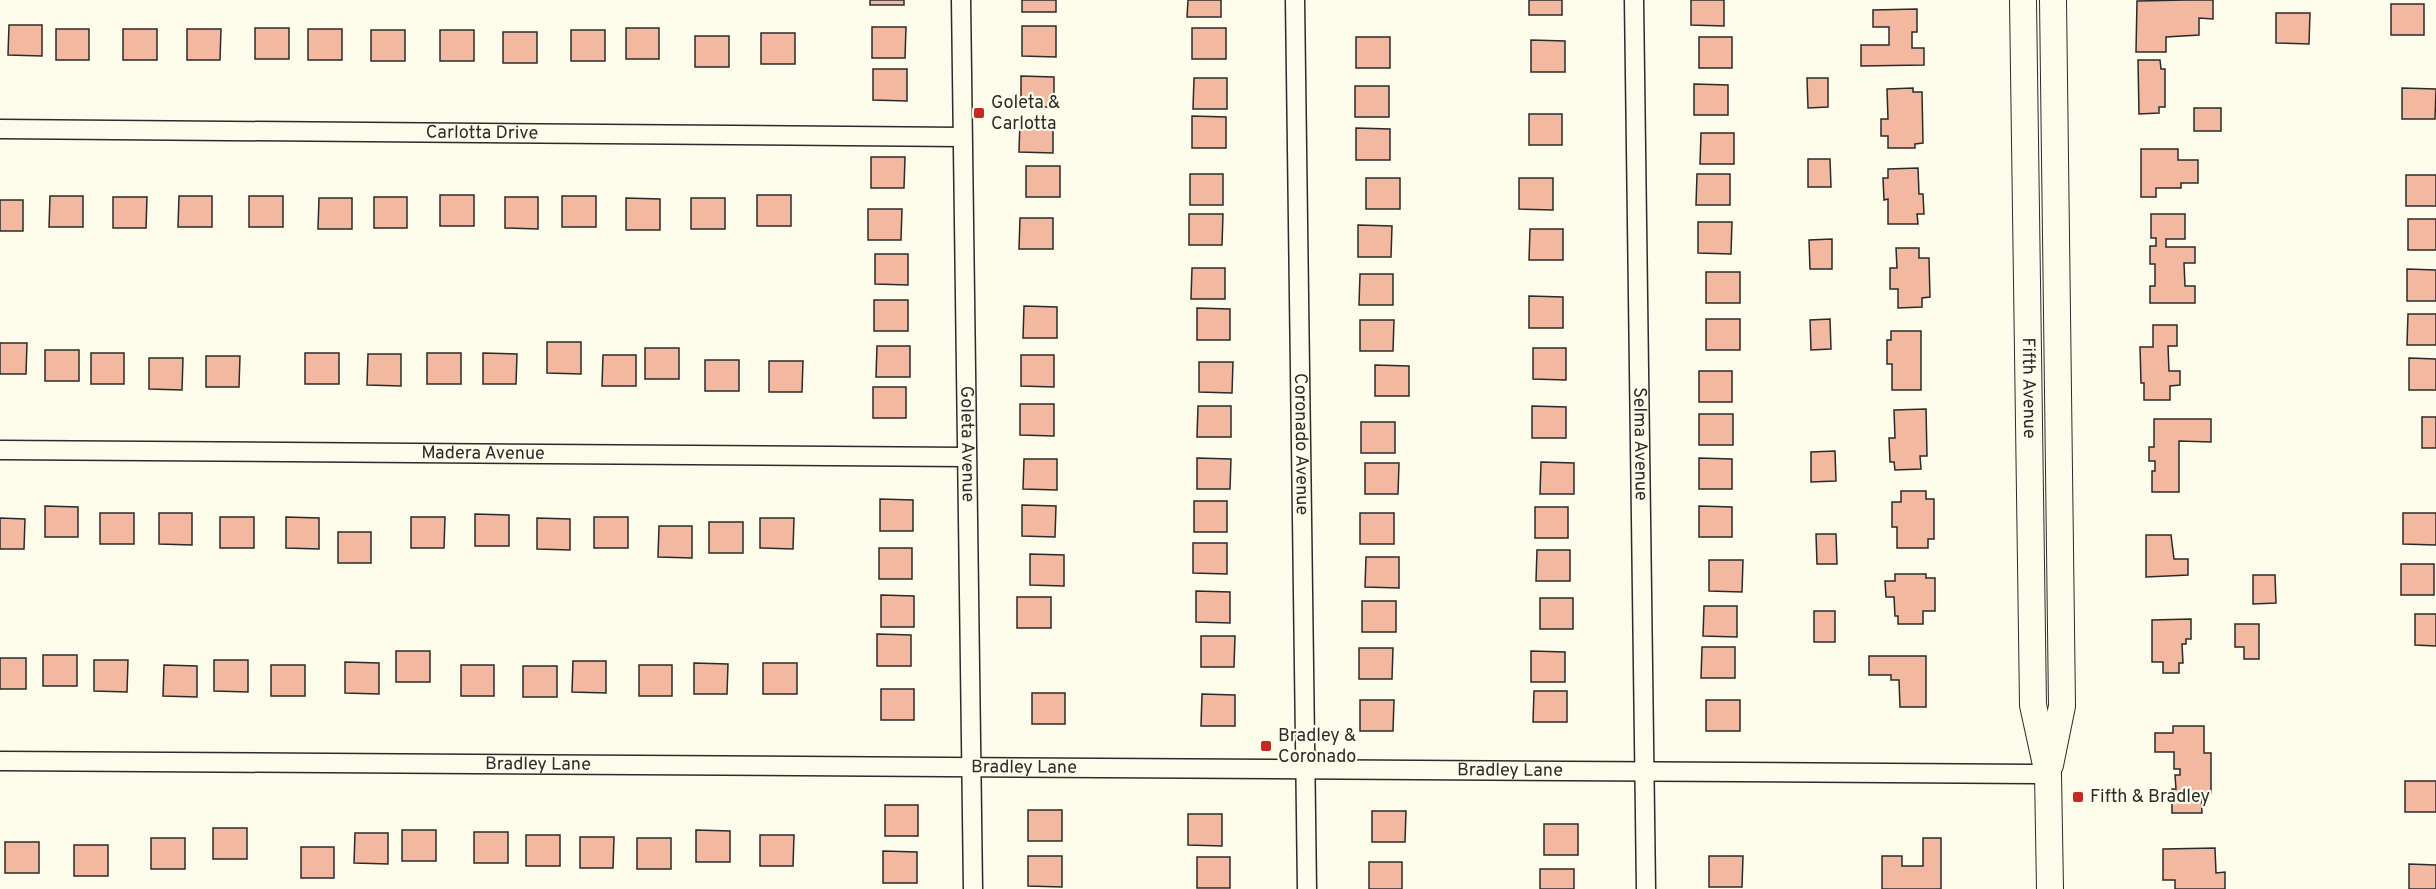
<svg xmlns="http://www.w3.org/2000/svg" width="2436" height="889" font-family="Overpass,sans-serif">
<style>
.building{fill:#f2b8a0;stroke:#2b2b2b;stroke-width:1.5}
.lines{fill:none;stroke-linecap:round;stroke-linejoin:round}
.street-casing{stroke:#2b2b2b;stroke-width:21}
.secondary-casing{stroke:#2b2b2b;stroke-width:28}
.street{stroke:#fdfbea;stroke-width:18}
.secondary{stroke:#fdfbea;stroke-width:26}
.poi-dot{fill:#c62828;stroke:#fdfbea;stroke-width:2}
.labels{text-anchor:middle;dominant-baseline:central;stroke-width:4.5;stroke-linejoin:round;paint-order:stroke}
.poi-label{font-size:18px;fill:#2b2b2b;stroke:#fdfbea;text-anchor:start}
.street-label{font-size:18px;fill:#2b2b2b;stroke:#fdfbea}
</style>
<rect width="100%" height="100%" fill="#fdfbea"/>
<g class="building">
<rect x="870" y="0" width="34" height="5"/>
<rect x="1022" y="0" width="34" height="12"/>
<path d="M1188,0H1221V17H1187Z"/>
<rect x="1529" y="0" width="33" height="15"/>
<path d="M1691,0H1724V26L1691,25Z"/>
<path d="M2187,0H2213V19L2199,18V35L2166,37V52H2136L2137,1Z"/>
<rect x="2391" y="4" width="33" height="31"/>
<path d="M1917,9V32H1912V48H1924V65L1861,66V45H1889V27H1873V10Z"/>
<path d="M2276,13H2310L2309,44L2276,43Z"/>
<path d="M9,25H42V56L8,55Z"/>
<path d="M1022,26H1056V57L1022,56Z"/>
<path d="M872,27H906L905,58H872Z"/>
<rect x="255" y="28" width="34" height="31"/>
<rect x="626" y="28" width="33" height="31"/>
<rect x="1192" y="28" width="34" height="31"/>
<rect x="56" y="29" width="33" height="31"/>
<rect x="123" y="29" width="34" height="31"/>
<path d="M187,29H221L220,60H187Z"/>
<rect x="308" y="29" width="34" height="31"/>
<rect x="371" y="30" width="34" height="31"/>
<rect x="440" y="30" width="34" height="31"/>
<rect x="571" y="30" width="34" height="31"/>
<rect x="503" y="32" width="34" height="31"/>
<rect x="761" y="33" width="34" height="31"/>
<rect x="695" y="36" width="34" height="31"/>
<rect x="1356" y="37" width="34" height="31"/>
<rect x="1699" y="37" width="33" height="31"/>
<path d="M1531,40L1565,41V72H1531Z"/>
<path d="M2138,60H2160L2161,69H2165V107H2159V113L2139,114Z"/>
<path d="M873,69H907V101L873,100Z"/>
<path d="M1021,76L1054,77V107H1021Z"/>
<path d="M1194,78H1227V109H1193Z"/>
<path d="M1807,78H1828V107L1808,108Z"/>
<path d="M1694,84L1728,85V115H1694Z"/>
<rect x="1355" y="86" width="34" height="31"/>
<path d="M1913,88V92H1922L1923,143L1915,144V148H1888V136H1881V119H1888L1887,89Z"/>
<path d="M2402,88L2436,89L2435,119H2402Z"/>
<rect x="2194" y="108" width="27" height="23"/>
<rect x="1529" y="114" width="33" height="31"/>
<path d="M1192,116L1226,117V148H1192Z"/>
<path d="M1020,121L1053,122V153L1019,152Z"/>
<path d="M1356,128L1390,129V160H1356Z"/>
<path d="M1701,133H1734V164H1700Z"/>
<path d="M2141,149H2178V160H2198V183H2181V188H2156V197H2141Z"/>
<path d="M871,157H905L904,188H871Z"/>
<path d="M1808,159H1830L1831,187H1808Z"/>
<rect x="1026" y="166" width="34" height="31"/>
<path d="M1918,168L1919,194H1923L1924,214H1917L1918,224H1888V199L1884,200L1883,178H1888V169Z"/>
<rect x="1190" y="174" width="33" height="31"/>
<path d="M1697,174H1730V205H1696Z"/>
<rect x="2406" y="175" width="30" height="31"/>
<rect x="1366" y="178" width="34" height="31"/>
<path d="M1519,178H1553V210L1519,209Z"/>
<rect x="440" y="195" width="34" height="31"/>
<rect x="757" y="195" width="34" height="31"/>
<path d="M50,196H83V227H49Z"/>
<path d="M179,196H212V227H178Z"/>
<rect x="249" y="196" width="34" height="31"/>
<rect x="562" y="196" width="34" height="31"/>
<path d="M113,197H147L146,228H113Z"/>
<rect x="374" y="197" width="33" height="31"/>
<path d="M505,197H538V229L505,228Z"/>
<path d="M319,198H352V229H318Z"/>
<path d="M626,198L660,199V230H626Z"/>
<rect x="691" y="198" width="34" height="31"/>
<rect x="0" y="200" width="23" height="31"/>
<path d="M868,209H902L901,240H868Z"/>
<path d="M1189,214H1223L1222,245H1189Z"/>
<path d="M2151,214H2185V239H2166V247H2195V263H2184L2185,286H2195V303H2150V286H2155V264H2150V246H2156V238H2151Z"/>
<path d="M1020,218H1053V249H1019Z"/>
<rect x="2408" y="219" width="28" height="31"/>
<path d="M1698,222H1732L1731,254L1698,253Z"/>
<path d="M1358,225L1392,226L1391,257H1358Z"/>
<path d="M1530,229H1563V260H1529Z"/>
<path d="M1832,239V269H1810L1809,240Z"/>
<path d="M1896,248H1919V258H1929L1930,297L1922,298V307L1898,308V289H1890V268H1897Z"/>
<path d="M875,254H908V285L875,284Z"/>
<path d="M1192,268H1225V299H1191Z"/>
<path d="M2407,269L2436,270V301H2407Z"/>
<rect x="1706" y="272" width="34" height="31"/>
<path d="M1360,274H1393V305H1359Z"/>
<path d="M1529,296L1563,297V328H1529Z"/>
<rect x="874" y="300" width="34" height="31"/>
<path d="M1024,306L1057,307V338H1023Z"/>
<path d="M1197,308L1230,309V340H1197Z"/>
<path d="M2408,314H2436V345H2407Z"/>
<rect x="1706" y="319" width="34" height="31"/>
<path d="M1830,319L1831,349L1811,350L1810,320Z"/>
<path d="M1360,320H1394L1393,351H1360Z"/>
<path d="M2153,325H2177V346H2168L2169,371H2180V385L2170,386V400H2144V383H2141L2140,347H2153Z"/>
<path d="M1891,331H1921V390H1892V364H1887V340H1891Z"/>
<path d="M547,342H581V374L547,373Z"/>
<path d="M0,343H27L26,374H0Z"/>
<path d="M877,346H910V377H876Z"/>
<rect x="645" y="348" width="34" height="31"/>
<path d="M1533,348H1566V380L1533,379Z"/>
<rect x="45" y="350" width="34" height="31"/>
<rect x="91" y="353" width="33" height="31"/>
<rect x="305" y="353" width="34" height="31"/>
<rect x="427" y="353" width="34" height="31"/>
<path d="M483,353L517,354L516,384H483Z"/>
<path d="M368,354H401V386L367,385Z"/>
<path d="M603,355H636V386H602Z"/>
<path d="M1021,355H1054V387L1021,386Z"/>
<path d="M206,356H240L239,387H206Z"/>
<path d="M149,358H183L182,390L149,389Z"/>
<path d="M2409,358L2436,359V390H2409Z"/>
<rect x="705" y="360" width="34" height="31"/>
<path d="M769,361H803L802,392H769Z"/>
<path d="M1199,362H1233L1232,393L1199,392Z"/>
<path d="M1375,365L1409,366V396H1375Z"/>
<rect x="1699" y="371" width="33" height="31"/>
<rect x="873" y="387" width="33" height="31"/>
<path d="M1020,404H1054V436L1020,435Z"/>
<path d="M1198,406H1231V437H1197Z"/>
<path d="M1532,406L1566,407V438H1532Z"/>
<path d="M1926,409L1927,456H1920L1921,469L1895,470L1894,462H1890L1889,438H1895L1894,410Z"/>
<rect x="1699" y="414" width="34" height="31"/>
<rect x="2422" y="417" width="14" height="31"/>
<path d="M2154,419H2211V442L2179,441V492H2152V471H2155V461H2149V447H2154Z"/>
<rect x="1361" y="422" width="34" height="31"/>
<path d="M1835,451L1836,481L1811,482V452Z"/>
<path d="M1197,458L1231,459L1230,489H1197Z"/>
<path d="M1699,458L1732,459V489H1699Z"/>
<path d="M1024,459H1057V490L1023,489Z"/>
<path d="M1541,462L1574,463V494H1540Z"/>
<path d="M1365,463H1399L1398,494H1365Z"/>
<path d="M1901,491H1926V499H1934V539H1928V548H1897V527H1892V502H1901Z"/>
<path d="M880,499L913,500V531H880Z"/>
<rect x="1194" y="501" width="33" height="31"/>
<path d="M1022,505L1056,506L1055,537L1022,536Z"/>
<path d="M45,506L78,507V537H45Z"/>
<path d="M1699,506L1732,507V537H1699Z"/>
<rect x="1535" y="507" width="33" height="31"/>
<rect x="100" y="513" width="34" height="31"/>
<path d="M159,513H192V545L159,544Z"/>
<rect x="1360" y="513" width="34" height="31"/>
<path d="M2403,513H2436V545L2403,544Z"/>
<path d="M475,514L509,515V546H475Z"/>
<rect x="220" y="517" width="34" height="31"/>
<path d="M286,517L319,518V549L286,548Z"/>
<path d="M411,517H445L444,548H411Z"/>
<rect x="594" y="517" width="34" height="31"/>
<path d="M0,518L25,519L24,549H0Z"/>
<path d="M537,518L570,519V550L537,549Z"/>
<path d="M760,518H794L793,549L760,548Z"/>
<rect x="709" y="522" width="34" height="31"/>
<path d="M659,526H692V558L658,557Z"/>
<rect x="338" y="532" width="33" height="31"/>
<path d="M1816,534H1836L1837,564H1817Z"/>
<path d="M2146,535H2171L2174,559H2188V575L2146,577Z"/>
<path d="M1193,543H1227V574L1193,573Z"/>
<rect x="879" y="548" width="33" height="31"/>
<path d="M1537,550H1570V581H1536Z"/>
<path d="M1030,554L1064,555V586L1030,585Z"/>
<path d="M1366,557H1399V588L1365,587Z"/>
<path d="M1709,560H1743L1742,592L1709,591Z"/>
<rect x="2401" y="564" width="33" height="31"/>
<path d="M1895,574H1926V578H1935V611H1923V624H1898V616H1895L1894,597H1886L1885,581H1895Z"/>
<path d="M2253,575H2275L2276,603L2253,604Z"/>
<path d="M1196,591L1230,592V623L1196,622Z"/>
<path d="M881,595L914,596V627H881Z"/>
<rect x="1017" y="597" width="34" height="31"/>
<rect x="1540" y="598" width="33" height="31"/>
<rect x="1362" y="601" width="34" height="31"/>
<path d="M1704,606H1737V637L1703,636Z"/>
<rect x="1814" y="611" width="21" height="31"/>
<path d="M2415,614H2436V646L2415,645Z"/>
<path d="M2191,619V639H2186V644H2182L2183,663H2179V673H2163V662H2152V620Z"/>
<path d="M2235,624H2259V659H2244V647H2235Z"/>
<path d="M877,634L911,635V666H877Z"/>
<path d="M1201,636H1235L1234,667H1201Z"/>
<path d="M1702,647H1735V678H1701Z"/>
<path d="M1359,648H1393L1392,679H1359Z"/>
<rect x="396" y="651" width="34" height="31"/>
<path d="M1531,651L1565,652V682H1531Z"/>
<rect x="43" y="655" width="34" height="31"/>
<path d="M1869,656H1926V707H1900L1899,680H1891V675H1869Z"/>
<rect x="0" y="658" width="26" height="31"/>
<path d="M94,660H128L127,692L94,691Z"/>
<path d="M214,660H248V692L214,691Z"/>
<path d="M573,661H606V693L572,692Z"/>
<path d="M345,662L379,663V694L345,693Z"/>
<path d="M694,663L728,664L727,694H694Z"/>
<rect x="763" y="663" width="34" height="31"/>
<path d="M164,665L197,666V697L163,696Z"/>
<rect x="271" y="665" width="34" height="31"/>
<rect x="461" y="665" width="33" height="31"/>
<rect x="639" y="665" width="33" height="31"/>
<rect x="523" y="666" width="34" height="31"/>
<rect x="881" y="689" width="33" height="31"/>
<path d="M1534,691H1567V722H1533Z"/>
<rect x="1032" y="693" width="33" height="31"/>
<path d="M1202,694L1235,695V726H1201Z"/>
<path d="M1360,700H1394L1393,731H1360Z"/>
<rect x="1706" y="700" width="34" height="31"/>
<path d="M2173,726H2204V753H2211V793H2201L2202,813H2172V789H2176L2175,775H2180V769H2174V752H2155V733H2173Z"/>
<rect x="2405" y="781" width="31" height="31"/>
<rect x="885" y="805" width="33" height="31"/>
<rect x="1028" y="810" width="34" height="31"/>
<path d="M1372,811H1406L1405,842H1372Z"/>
<path d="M1188,814H1222V846L1188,845Z"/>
<rect x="1544" y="824" width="34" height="31"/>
<rect x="213" y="828" width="34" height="31"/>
<rect x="402" y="830" width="34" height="31"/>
<path d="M696,830L730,831V862H696Z"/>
<rect x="474" y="832" width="34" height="31"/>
<path d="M355,833H388V864L354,863Z"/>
<rect x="526" y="835" width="34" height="31"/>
<path d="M760,835H794L793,866H760Z"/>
<path d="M580,837H614L613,868H580Z"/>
<rect x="151" y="838" width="34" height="31"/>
<rect x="637" y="838" width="34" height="31"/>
<path d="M1923,838H1941V889H1882V856H1902V866H1923Z"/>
<rect x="5" y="842" width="34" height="31"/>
<rect x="74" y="845" width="34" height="31"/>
<rect x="301" y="847" width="33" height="31"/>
<path d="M2215,848L2216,873L2225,872V889H2175V880H2163V849Z"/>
<path d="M883,851L917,852V883H883Z"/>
<path d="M1028,856H1062V887L1028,886Z"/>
<path d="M1709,856H1743L1742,887H1709Z"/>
<rect x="1197" y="857" width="33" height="31"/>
<rect x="1369" y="862" width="33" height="27"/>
<path d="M2409,864L2436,865V889H2409Z"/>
<rect x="1540" y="869" width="34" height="20"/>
</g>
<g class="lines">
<g class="street-casing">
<g id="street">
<path id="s1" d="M961,0L973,889"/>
<path id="s2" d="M1295,0L1307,889"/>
<path id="s3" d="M1634,0L1646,889"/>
<path id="s4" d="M0,129L962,137"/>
<path id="s5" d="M0,450L966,457"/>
<path id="s6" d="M0,761L2048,774"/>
</g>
</g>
<g class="secondary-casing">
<g id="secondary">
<path id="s7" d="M2023,0L2033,705L2048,774L2050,889"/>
<path d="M2050,765L2062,706L2053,0"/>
</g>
</g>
<use href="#street" class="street"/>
<use href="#secondary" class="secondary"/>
</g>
<g class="poi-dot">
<rect x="973" y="107" width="12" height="12" rx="3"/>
<rect x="1260" y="740" width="12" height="12" rx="3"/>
<rect x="2072" y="791" width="12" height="12" rx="3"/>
</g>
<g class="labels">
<g class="poi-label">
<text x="991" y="103">Goleta &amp;<tspan x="991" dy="21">Carlotta</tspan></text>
<text x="1278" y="736">Bradley &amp;<tspan x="1278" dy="21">Coronado</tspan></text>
<text x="2090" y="797">Fifth &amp; Bradley</text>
</g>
<g class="street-label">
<text stroke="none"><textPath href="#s4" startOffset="482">Carlotta Drive</textPath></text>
<text stroke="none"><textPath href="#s7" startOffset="388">Fifth Avenue</textPath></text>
<text stroke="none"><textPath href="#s3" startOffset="444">Selma Avenue</textPath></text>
<text stroke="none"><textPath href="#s1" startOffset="444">Goleta Avenue</textPath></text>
<text stroke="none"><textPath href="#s2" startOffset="444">Coronado Avenue</textPath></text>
<text stroke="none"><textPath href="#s5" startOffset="483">Madera Avenue</textPath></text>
<text stroke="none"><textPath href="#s6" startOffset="538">Bradley Lane</textPath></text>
<text stroke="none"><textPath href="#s6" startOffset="1024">Bradley Lane</textPath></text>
<text stroke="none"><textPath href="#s6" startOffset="1510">Bradley Lane</textPath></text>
</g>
</g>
</svg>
